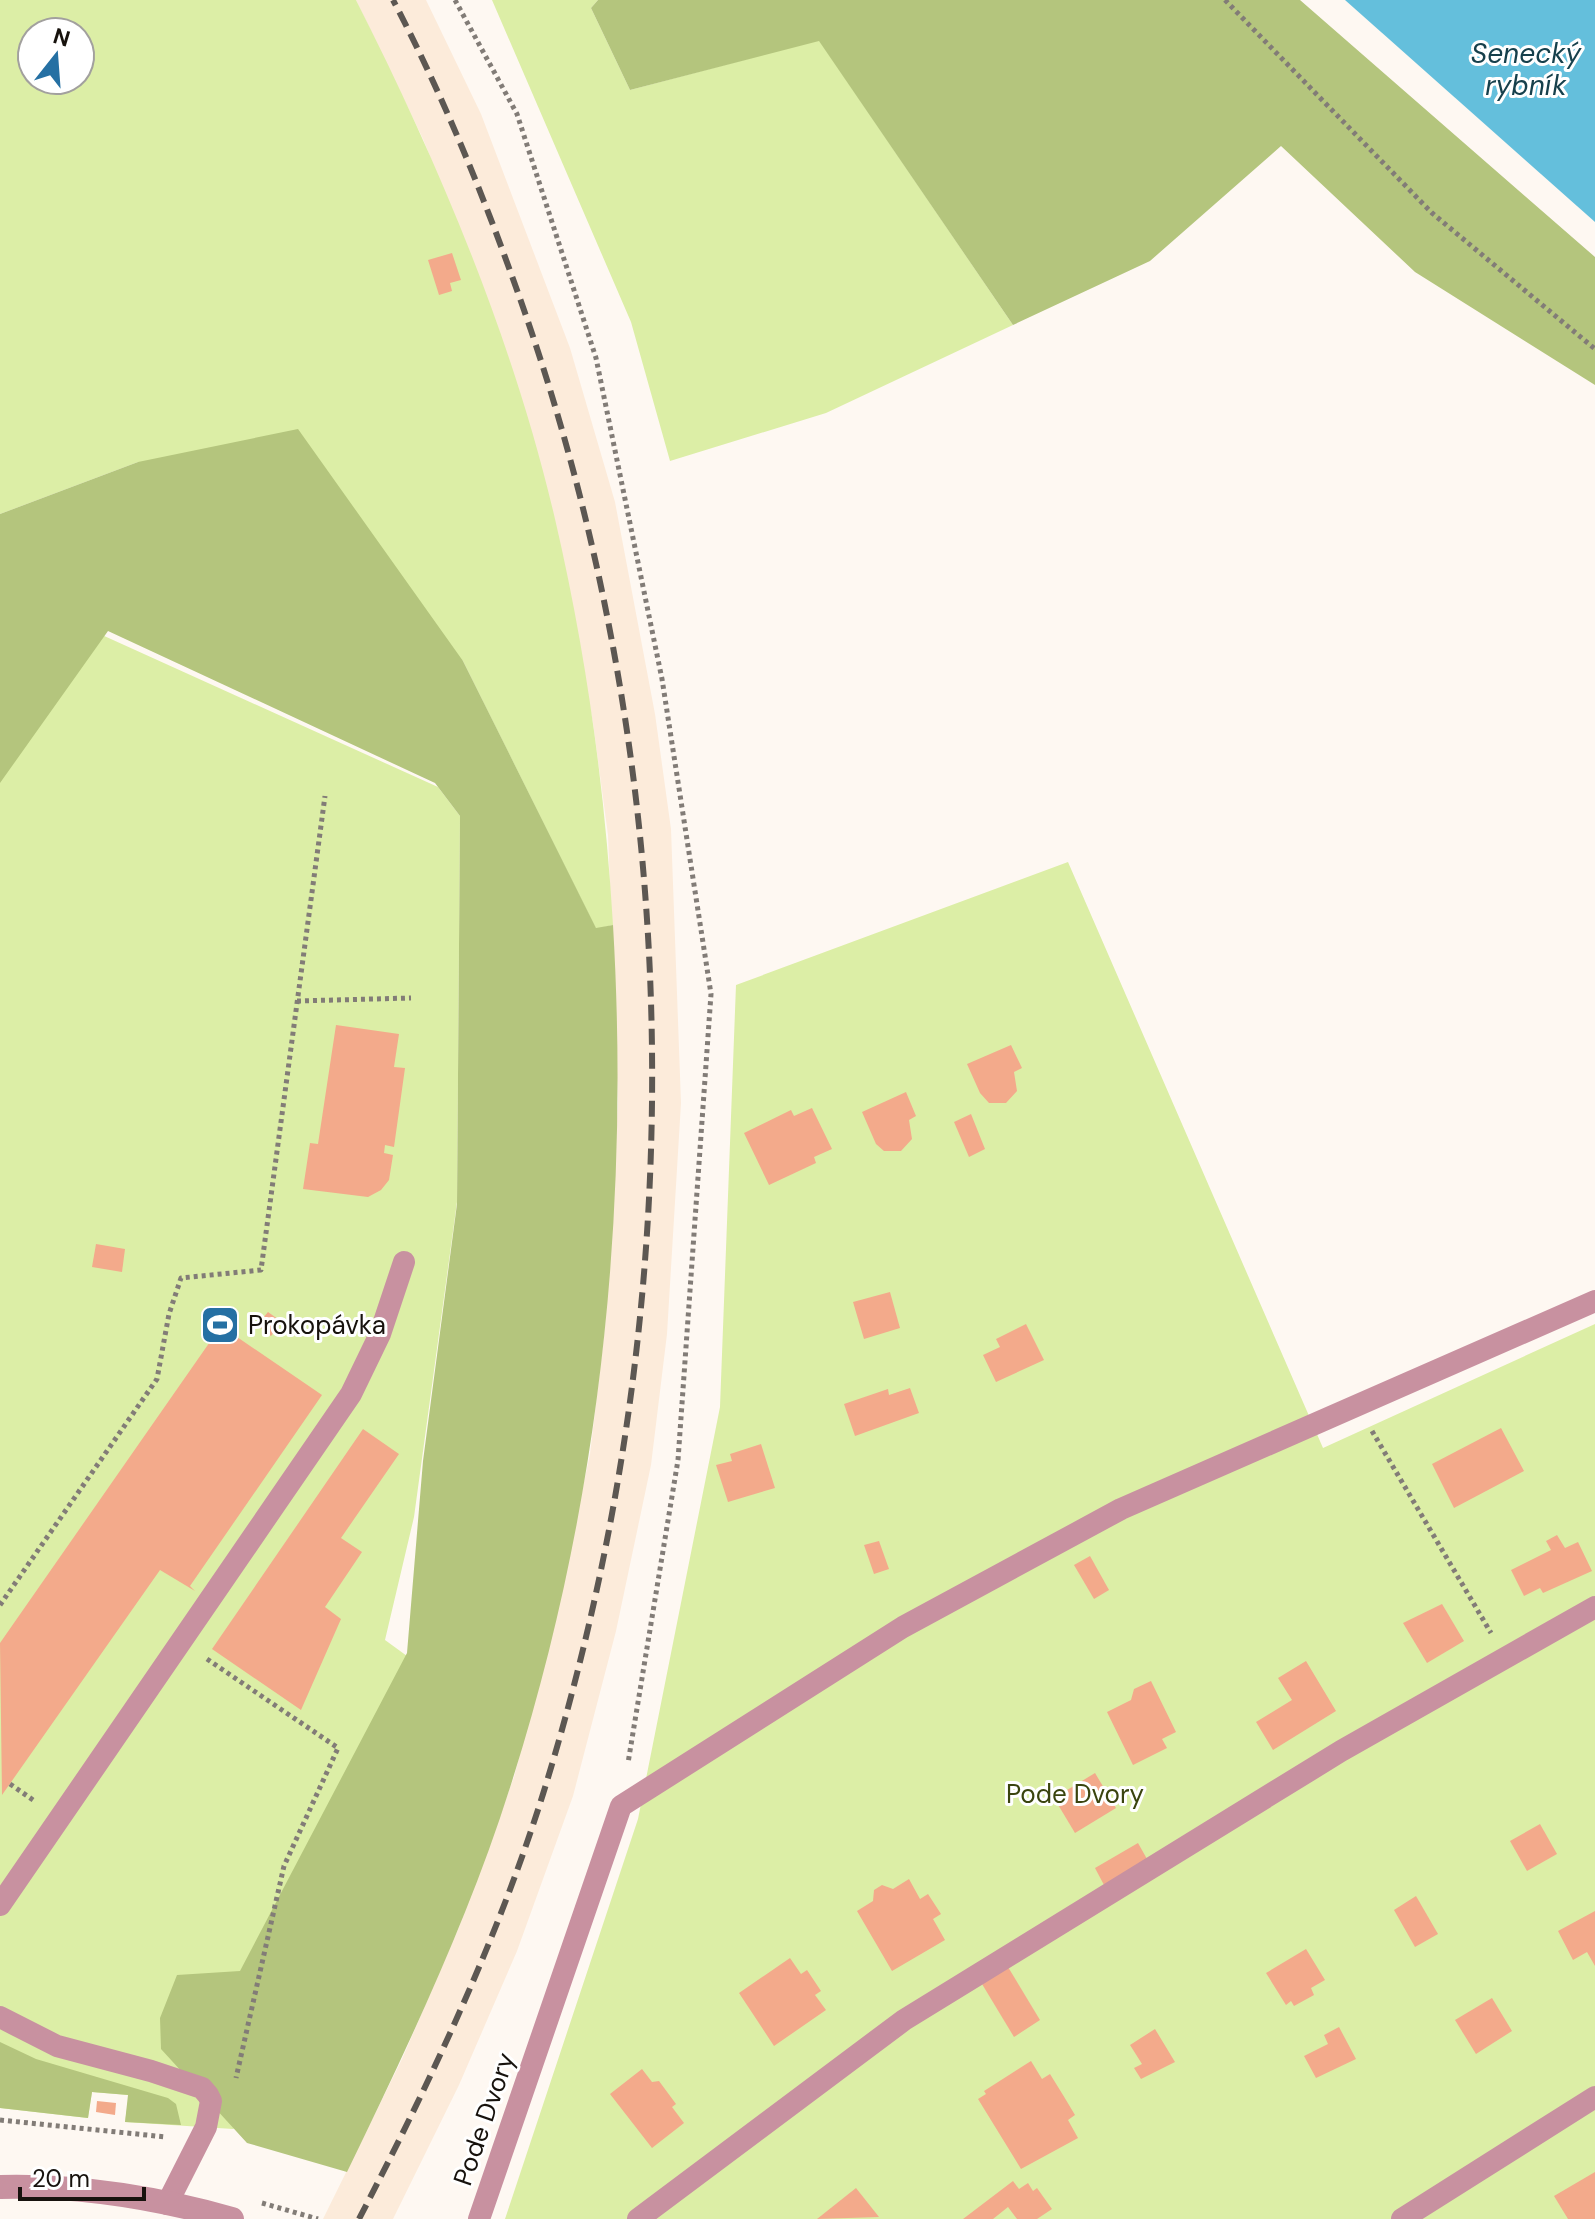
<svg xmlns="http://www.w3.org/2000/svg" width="1595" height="2219" font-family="'DM Sans',sans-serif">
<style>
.built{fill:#fcebda}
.green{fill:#dceea6;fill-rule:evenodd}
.forest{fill:#b4c57d}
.water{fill:#64bfdc}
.building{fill:#f3aa8b}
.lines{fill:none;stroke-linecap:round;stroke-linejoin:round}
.path{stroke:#827c77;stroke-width:5;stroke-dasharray:4 4;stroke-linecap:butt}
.lane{stroke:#c891a0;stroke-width:22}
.street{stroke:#c891a0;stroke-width:24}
.rail{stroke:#5c5752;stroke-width:6;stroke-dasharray:16 8;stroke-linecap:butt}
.labels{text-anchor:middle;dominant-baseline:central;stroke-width:6;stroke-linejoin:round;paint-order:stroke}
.poi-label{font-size:26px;fill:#17120d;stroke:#fff;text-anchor:start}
.park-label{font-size:26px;fill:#3a440e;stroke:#fff}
.street-label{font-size:26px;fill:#17120d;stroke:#fff}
.water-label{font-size:28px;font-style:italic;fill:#16404c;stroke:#fff}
</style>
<rect width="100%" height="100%" fill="#fef8f2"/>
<path class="built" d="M356,0H426L481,114L570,348L615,502L655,714L671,829L681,1103L667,1334L651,1465L616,1631L573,1796L517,1951L459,2085L393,2219H323L402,2059L459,1927L514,1777L555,1617L590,1454L605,1327L618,1102L608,835L593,723L554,517L511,368L461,233L423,139Z"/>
<g class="green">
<path d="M0,0H356C439,164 513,339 555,519C586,652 605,789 613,925L596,929L463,661L138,462L0,514ZM32,32H80V80H32Z"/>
<path d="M492,0H598L591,8L630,90L819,40L1013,325L826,413L670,461L631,322Z"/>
<path d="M91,630L438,787L460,816L457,1202L414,1517L385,1640L407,1656L251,2117L233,2129L125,2122L129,2095L92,2092L88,2118L0,2108V741Z"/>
<path d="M1068,862L1323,1448L1595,1324V2219H505L638,1819L720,1407L736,985Z"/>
</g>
<g class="forest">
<path d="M598,0H1300L1595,257V385L1415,272L1281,146L1150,261L1013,325L819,41L630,90L591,8Z"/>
<path d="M298,429L463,661L596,928L613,925C630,1212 600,1503 513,1778C471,1914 409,2044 347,2172L247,2143L161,2049L160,2018L177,1975L240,1971L407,1653L423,1461L457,1204L460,816L435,783L108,631L0,783V514L138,462Z"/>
<path d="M0,2042L36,2059L168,2098L176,2104L181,2125L125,2122L128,2095L92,2092L88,2118L0,2108Z"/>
</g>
<path class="water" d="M1345,0H1595V222Z"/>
<g class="building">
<path d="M452,253L461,280L450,283L452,291L439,295L428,260Z"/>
<path d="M336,1025L399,1034L394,1067L405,1068L394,1147L385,1145L384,1153L393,1155L389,1180L381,1190L368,1197L303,1189L310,1143L318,1144Z"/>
<path d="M1011,1045L1022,1068L1014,1072L1017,1091L1006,1103H989L980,1093L967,1064Z"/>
<path d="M906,1092L916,1116L909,1120L912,1139L901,1151H884L876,1144L862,1112Z"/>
<path d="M812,1108L832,1149L814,1157L816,1163L769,1185L744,1133L791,1110L794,1116Z"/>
<path d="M971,1114L985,1149L969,1157L954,1122Z"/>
<path d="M96,1244L125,1249L122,1272L92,1267Z"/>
<path d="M890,1292L900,1328L864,1339L853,1302Z"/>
<path d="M268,1312L282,1322L271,1336L257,1325Z"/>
<path d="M1026,1324L1044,1360L996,1382L983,1355L1000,1347L996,1339Z"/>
<path d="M221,1326L322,1395L190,1586L195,1591L160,1570L2,1795L0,1643Z"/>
<path d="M910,1388L919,1413L855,1436L844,1404L888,1389L889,1395Z"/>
<path d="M1501,1428L1524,1471L1454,1508L1432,1464Z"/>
<path d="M363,1429L399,1454L341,1538L362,1552L325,1607L341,1619L301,1710L212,1649Z"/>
<path d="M761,1444L775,1488L728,1502L716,1465L732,1461L730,1454Z"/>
<path d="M1557,1535L1565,1548L1578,1542L1592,1571L1543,1593L1540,1588L1524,1596L1511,1570L1551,1550L1546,1541Z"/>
<path d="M879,1541L889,1569L874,1574L864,1545Z"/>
<path d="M1090,1556L1109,1590L1094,1599L1074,1565Z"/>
<path d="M1442,1604L1464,1641L1427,1663L1403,1623Z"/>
<path d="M1306,1661L1336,1711L1273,1750L1256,1722L1292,1700L1278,1678Z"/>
<path d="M1151,1681L1176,1732L1162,1739L1167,1748L1133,1765L1107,1712L1131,1700L1134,1689Z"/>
<path d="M1095,1773L1116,1808L1075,1833L1054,1798Z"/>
<path d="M1540,1824L1557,1854L1527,1871L1510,1841Z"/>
<path d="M1138,1843L1147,1859L1104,1885L1095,1868Z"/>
<path d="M909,1879L920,1899L928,1894L941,1914L933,1919L945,1940L892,1971L857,1911L873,1901L874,1890L882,1885L893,1889Z"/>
<path d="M1416,1896L1438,1934L1415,1947L1394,1910Z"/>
<path d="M1595,1911V1966L1587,1952L1573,1960L1558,1931Z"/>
<path d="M1306,1949L1325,1980L1311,1988L1314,1995L1294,2006L1291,2001L1286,2005L1266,1973Z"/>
<path d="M790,1958L801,1974L807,1970L821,1991L815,1995L826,2010L774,2046L739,1993Z"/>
<path d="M1008,1967L1040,2020L1014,2037L982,1984Z"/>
<path d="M1492,1998L1512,2031L1476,2054L1455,2020Z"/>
<path d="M1339,2027L1356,2059L1316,2078L1304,2056L1328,2044L1324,2035Z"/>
<path d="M1155,2029L1175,2062L1141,2079L1134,2068L1142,2064L1130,2045Z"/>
<path d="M1031,2061L1042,2079L1050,2074L1063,2095L1075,2115L1068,2120L1078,2138L1021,2169L978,2099L986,2094L984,2091Z"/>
<path d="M642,2069L652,2082L659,2081L676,2104L672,2107L684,2123L652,2148L610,2094Z"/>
<path d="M97,2101L116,2103L115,2115L96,2112Z"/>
<path d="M1595,2172V2219H1568L1554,2196Z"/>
<path d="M1013,2181L1019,2189L1028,2183L1033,2191L1037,2188L1052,2209L1037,2219H1017L1008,2207L993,2219H963Z"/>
<path d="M856,2188L879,2217L817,2219Z"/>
</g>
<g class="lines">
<g class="path">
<path d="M455,0L517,114L596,358L662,679L711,994L678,1460L628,1763"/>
<path d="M1225,0L1432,213L1595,349"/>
<path d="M297,1001L411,998"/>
<path d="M1372,1431L1491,1633"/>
<path d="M0,1605L157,1379L169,1314L181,1278L261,1270L325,796"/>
<path d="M207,1659L338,1748L284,1866L236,2078"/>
<path d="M10,1784L36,1802"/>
<path d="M0,2120L166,2137"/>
<path d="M262,2203L318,2219"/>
</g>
<g class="lane">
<path d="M0,1905L351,1394L380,1334L404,1262"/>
<path d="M0,2017L57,2046L151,2071L202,2088L208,2095L211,2101L206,2127L167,2204"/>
<path d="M479,2219L621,1806L903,1627L1121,1509L1595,1301"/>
<path d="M638,2219L904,2020L1341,1751L1595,1607"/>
<path d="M1402,2219L1595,2097"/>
</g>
<path class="street" d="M0,2187C77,2185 158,2198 232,2219"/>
<path class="rail" d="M359,2219C430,2082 497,1941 543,1794C693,1310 690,788 524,310C487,204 445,99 393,0"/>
</g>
<defs>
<g id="stadium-square" transform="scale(2)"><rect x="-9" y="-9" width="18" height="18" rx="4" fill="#2570a3" stroke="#fff"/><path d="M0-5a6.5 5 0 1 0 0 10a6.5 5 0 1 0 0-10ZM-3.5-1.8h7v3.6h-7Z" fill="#fff"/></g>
</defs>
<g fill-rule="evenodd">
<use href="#stadium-square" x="220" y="1325"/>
</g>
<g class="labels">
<g class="poi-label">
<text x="248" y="1325">Prokopávka</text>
</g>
<g class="park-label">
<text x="1075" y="1794">Pode Dvory</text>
</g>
<g class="street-label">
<text transform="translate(484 2119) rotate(-71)">Pode Dvory</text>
</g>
<g class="water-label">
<text x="1526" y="53">Senecký<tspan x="1526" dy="32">rybník</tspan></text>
</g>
</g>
<g transform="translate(56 56) rotate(17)"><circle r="38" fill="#ffffff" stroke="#a2a09e" stroke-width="2"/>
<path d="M0-6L14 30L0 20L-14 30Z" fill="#2570a3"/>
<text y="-12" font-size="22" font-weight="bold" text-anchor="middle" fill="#17120d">N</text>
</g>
<path d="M20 2187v12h124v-12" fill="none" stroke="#17120d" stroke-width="4"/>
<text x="32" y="2187" font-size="24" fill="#17120d" stroke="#ffffff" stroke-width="6" paint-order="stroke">20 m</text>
</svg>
